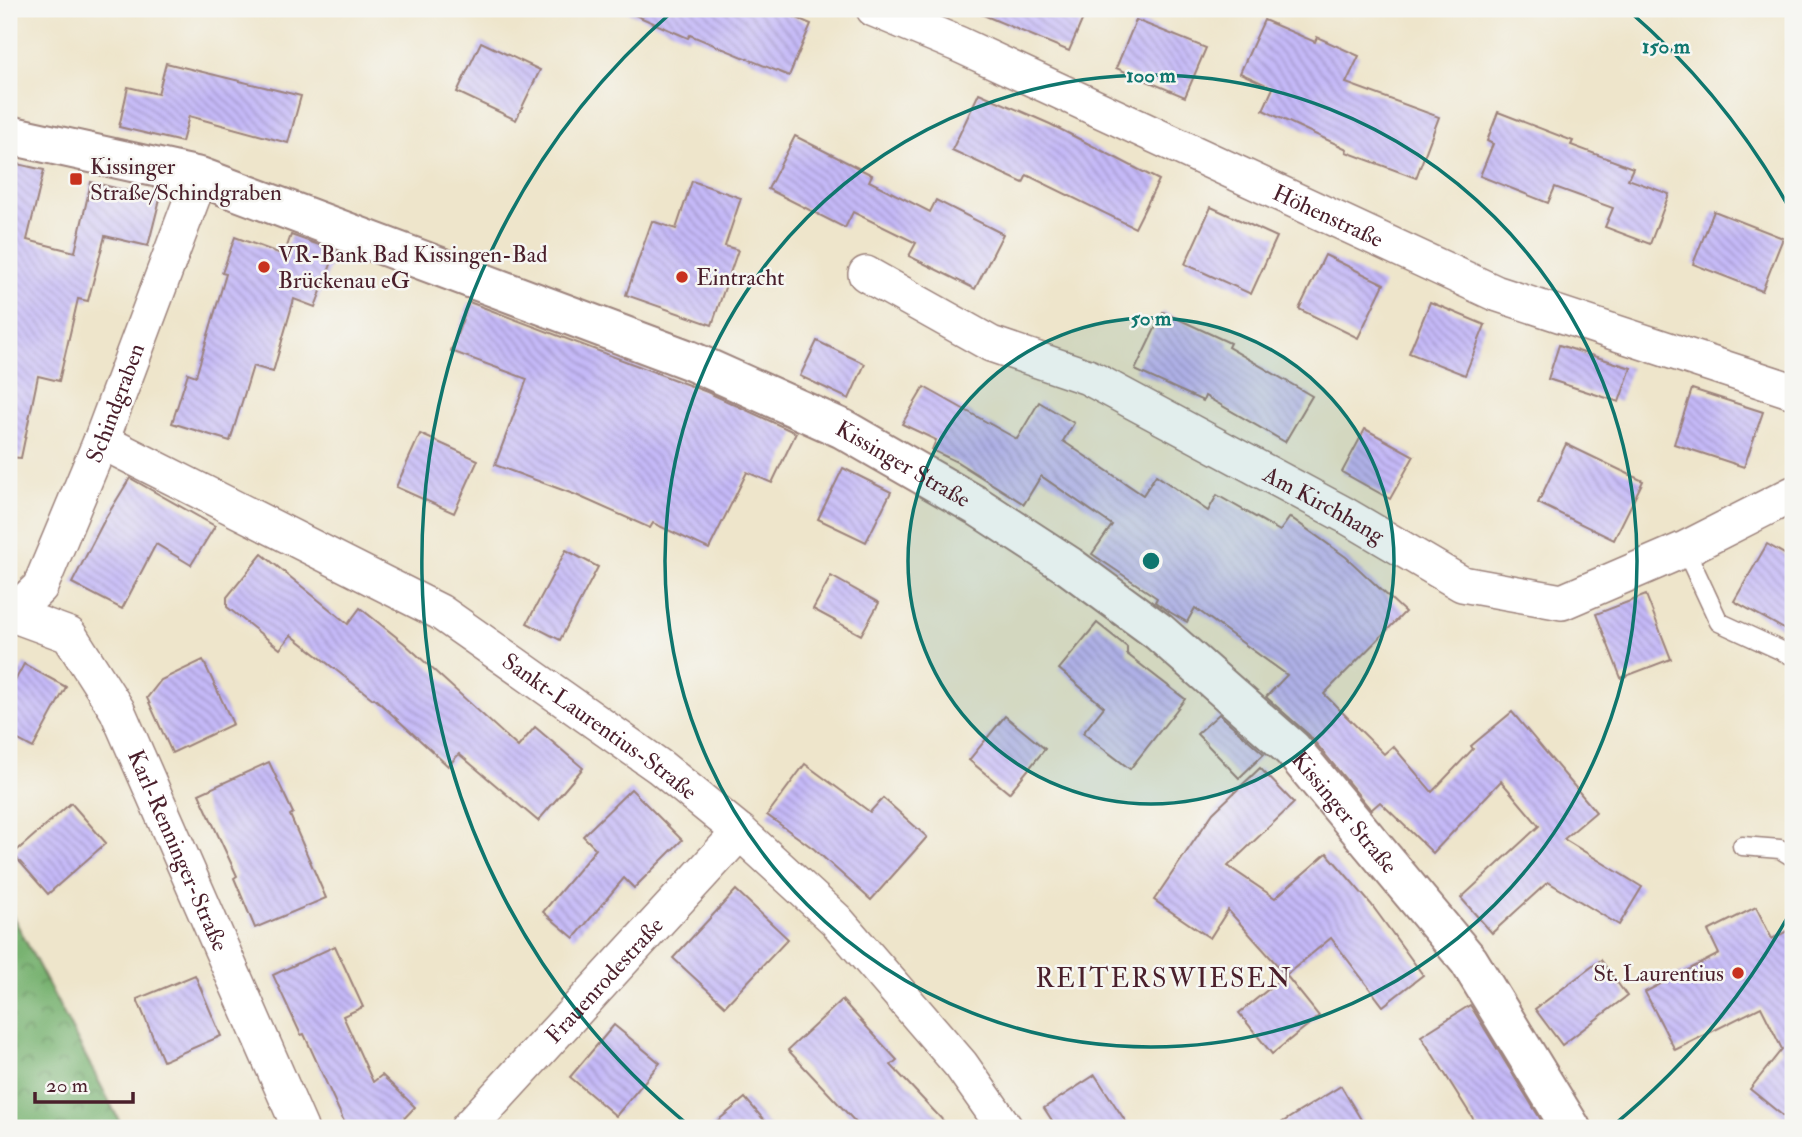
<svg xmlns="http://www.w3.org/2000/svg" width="1802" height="1137" font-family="'IM FELL Double Pica',serif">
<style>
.forest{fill:url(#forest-crowns);stroke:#61684e;stroke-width:2}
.building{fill:url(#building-back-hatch)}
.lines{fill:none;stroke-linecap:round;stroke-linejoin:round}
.service-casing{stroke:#9c827b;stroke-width:21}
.minor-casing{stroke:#9c827b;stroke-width:38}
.tertiary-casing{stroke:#9c827b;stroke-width:42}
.service{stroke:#fff;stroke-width:18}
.minor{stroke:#fff;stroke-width:35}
.tertiary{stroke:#fff;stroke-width:38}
.ring{fill:none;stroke:#0f766e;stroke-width:3.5}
.poi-dot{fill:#c8321e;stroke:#f6f6f2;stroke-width:2.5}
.labels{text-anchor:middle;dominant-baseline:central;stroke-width:5;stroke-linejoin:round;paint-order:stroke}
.poi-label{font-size:23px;fill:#4a1f2b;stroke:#f6f6f2;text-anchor:start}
.street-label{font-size:23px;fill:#4a1f2b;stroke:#f6f6f2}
.quarter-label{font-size:26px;letter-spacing:2px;fill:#4a1f2b;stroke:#f6f6f2}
.centre{fill:#0f766e;stroke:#f6f6f2;stroke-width:3.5}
.ring-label{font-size:21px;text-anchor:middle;font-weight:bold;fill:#0f766e;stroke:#f6f6f2;stroke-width:5;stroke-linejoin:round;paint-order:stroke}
</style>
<defs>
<pattern id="forest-crowns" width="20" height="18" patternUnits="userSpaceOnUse" patternTransform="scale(1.75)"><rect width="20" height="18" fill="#78b271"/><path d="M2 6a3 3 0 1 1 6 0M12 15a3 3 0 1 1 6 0" fill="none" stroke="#64905d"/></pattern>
<pattern id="building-back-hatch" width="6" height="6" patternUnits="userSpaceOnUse" patternTransform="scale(1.75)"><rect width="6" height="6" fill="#c5b9f8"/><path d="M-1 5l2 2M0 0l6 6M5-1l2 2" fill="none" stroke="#a296c9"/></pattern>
</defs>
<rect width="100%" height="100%" fill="#f6f6f2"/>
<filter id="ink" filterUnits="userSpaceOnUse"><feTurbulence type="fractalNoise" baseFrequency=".0143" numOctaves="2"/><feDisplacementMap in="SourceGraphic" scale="14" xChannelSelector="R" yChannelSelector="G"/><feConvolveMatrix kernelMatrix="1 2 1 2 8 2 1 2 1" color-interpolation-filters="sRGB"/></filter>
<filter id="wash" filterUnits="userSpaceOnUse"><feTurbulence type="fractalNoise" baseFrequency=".00686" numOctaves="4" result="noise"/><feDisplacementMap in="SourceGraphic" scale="28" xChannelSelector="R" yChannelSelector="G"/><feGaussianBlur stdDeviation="1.57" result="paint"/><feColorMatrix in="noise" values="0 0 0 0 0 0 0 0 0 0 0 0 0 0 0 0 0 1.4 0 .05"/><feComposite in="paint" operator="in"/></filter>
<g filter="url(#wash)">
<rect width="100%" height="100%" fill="#eee5cb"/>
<path class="forest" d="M9,909L123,1128H9Z"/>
<g id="blocks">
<g class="building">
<path d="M621,9H776L811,24L789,76L690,35L688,38Z"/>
<path d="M969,9H1087L1069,51Z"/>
<path d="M1136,20L1206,48L1185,97L1116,68Z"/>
<path d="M1264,20L1315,42L1317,37L1359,56L1346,83L1439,117L1416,178L1346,152L1347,149L1263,110L1273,88L1240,73Z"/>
<path d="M481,42L540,70L516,120L457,92Z"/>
<path d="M166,63L301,96L288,143L189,116L182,142L119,127L128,87L158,94Z"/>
<path d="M979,93L1050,124L1159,180L1135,228L1027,175L1023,183L952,150Z"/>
<path d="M1498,112L1573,141L1571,145L1633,168L1628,179L1669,194L1650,244L1605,227L1613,208L1555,187L1548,203L1480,176L1493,144L1487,141Z"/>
<path d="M795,136L872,175L869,181L930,212L936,200L1003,234L975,289L909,256L916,243L853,212L845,228L768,189Z"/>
<path d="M9,162L44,170L27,240L75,252L91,182L160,199L148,246L105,236L88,301L78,299L59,381L38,376L21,458L9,457Z"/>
<path d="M692,181L741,198L725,246L738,250L712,325L626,295L652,221L676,229Z"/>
<path d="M1211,207L1277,237L1251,294L1185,264Z"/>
<path d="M1714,211L1783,238L1762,291L1693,264Z"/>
<path d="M291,235L336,251L315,307L294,299L273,372L253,366L230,441L172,423L188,373L196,376L226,274L222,273L235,237L284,255Z"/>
<path d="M1325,255L1384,284L1358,338L1299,309Z"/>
<path d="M469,302L707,392L796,433L772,483L747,472L709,549L653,523L650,528L576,495L495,465L527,379L451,351Z"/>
<path d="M1430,302L1485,325L1465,375L1409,353Z"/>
<path d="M1163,312L1230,343L1228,347L1312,396L1285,442L1205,396L1203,401L1135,370Z"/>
<path d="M817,341L865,364L849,399L800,376Z"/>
<path d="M1559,345L1631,368L1619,402L1548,379Z"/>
<path d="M924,387L1017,439L1039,402L1074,423L1063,441L1143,495L1156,475L1208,511L1217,495L1280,531L1290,517L1346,557L1405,612L1324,694L1384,754L1393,746L1432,792L1473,749L1471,746L1512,712L1596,812L1564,839L1642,887L1619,925L1548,882L1492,933L1461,898L1539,826L1501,781L1433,853L1380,802L1371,810L1309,735L1266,697L1287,675L1195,608L1187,622L1168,611L1155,602L1157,598L1092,554L1112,525L1041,476L1024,504L957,462L932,450L936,440L902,424Z"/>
<path d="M1692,389L1763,412L1744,467L1674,444Z"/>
<path d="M1365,429L1414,456L1390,499L1342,472Z"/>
<path d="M420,434L478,460L454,513L396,487Z"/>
<path d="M1566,444L1643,481L1614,540L1538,503Z"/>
<path d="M843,468L891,492L866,542L818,519Z"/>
<path d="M130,478L215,526L191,565L156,544L122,609L72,583L105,519Z"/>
<path d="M1767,544L1793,559V634L1734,601Z"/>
<path d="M566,550L598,567L560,640L527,623Z"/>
<path d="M262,554L348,624L360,608L404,643L518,747L535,727L583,768L538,821L459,754L448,766L374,698L373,699L291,635L280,649L227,607V597Z"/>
<path d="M831,576L879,603L861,635L813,609Z"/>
<path d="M1646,595L1671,659L1621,678L1596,614Z"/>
<path d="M1097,623L1127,647V654L1185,699L1130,769L1083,733L1104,707L1059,669Z"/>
<path d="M203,660L233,724L172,753L147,698L161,680Z"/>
<path d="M24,664L66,687L33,748L9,735V692Z"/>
<path d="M1219,714L1264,754L1239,778L1197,734Z"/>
<path d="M1005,716L1045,749L1009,793L969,760Z"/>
<path d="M269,762L293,813L290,815L326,898L255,928L234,878L237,876L199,794Z"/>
<path d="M805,764L870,812L883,798L927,837L871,900L814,849L767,815Z"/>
<path d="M1260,768L1294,803L1228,866L1275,898L1327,853L1371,904L1423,975L1383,1006L1331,938L1286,975L1228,910L1210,938L1154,900L1213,813Z"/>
<path d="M631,789L682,840L634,888L624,878L574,938L543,912L596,849L583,836Z"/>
<path d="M71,803L106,843L48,894L13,854Z"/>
<path d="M736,890L788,939L725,1006L673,958Z"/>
<path d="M1756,907L1772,939L1793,928V1124L1750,1089L1782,1049L1761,1007L1675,1050L1645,992L1719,954L1708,931Z"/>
<path d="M335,946L363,1007L343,1016L373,1082L382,1075L415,1107L395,1128H347L304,1034L301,1035L273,975Z"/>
<path d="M1601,960L1627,996L1562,1045L1535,1009Z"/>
<path d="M195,975L221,1036L163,1061L137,999Z"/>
<path d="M1286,975L1319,1016L1272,1054L1239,1013Z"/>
<path d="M842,1000L897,1060L891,1065L950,1128H861L788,1050Z"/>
<path d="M1470,1005L1472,1008L1546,1128H1479L1421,1036Z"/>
<path d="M614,1025L660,1063L616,1116L570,1077Z"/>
<path d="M1095,1075L1130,1128H1057L1044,1108Z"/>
<path d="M1341,1086L1366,1128H1273Z"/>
<path d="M745,1098L771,1128H709Z"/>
</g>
</g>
</g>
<g filter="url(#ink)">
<use href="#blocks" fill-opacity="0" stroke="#9c827b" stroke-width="2"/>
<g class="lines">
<g class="service-casing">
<g id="service">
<path d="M1685,549L1719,622L1793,656"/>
<path d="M1742,846L1780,849L1793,857"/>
</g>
</g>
<g class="minor-casing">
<g id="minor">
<path id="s1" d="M874,9L958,44L1495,293L1793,391"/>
<path id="s2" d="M866,274L991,344L1088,377L1345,515L1462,584L1562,602L1685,549L1793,494"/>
<path id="s3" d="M101,441L440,612L660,767L740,832L836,920L961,1065L1005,1128"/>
<path id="s4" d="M9,613L69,635L117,710L300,1128"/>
<path id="s5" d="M9,617L40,587L101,441L200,177"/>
<path id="s6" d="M468,1128L740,832"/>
</g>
</g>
<g class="tertiary-casing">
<g id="tertiary">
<path id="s7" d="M9,135L200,177L689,360L843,429L977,506L1069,566L1159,632L1292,749L1469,961L1571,1128"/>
</g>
</g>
<use href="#service" class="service"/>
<use href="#minor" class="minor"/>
<use href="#tertiary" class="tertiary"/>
</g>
</g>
<circle cx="1151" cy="561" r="243" fill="#0f766e" fill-opacity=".12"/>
<g class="ring">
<circle cx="1151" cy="561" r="243"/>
<circle cx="1151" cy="561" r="486"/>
<path d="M1792 909A729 729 0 0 1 1610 1128M692 1128A729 729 0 0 1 673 11M1629 11A729 729 0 0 1 1792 213"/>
</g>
<g class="poi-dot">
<rect x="69" y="172" width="14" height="14" rx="3.5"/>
<circle cx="264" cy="267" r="7"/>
<circle cx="682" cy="277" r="7"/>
<circle cx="1738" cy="973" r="7"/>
</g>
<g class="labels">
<g class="poi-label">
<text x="90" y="166">Kissinger<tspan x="90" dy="26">Straße/Schindgraben</tspan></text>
<text x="278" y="254">VR-Bank Bad Kissingen-Bad<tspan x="278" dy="26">Brückenau eG</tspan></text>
<text x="696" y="277">Eintracht</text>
<text x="1724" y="973" text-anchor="end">St. Laurentius</text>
</g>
<g class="street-label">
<text stroke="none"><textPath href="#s1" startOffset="499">Höhenstraße</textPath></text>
<text stroke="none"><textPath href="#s5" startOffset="242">Schindgraben</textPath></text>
<text stroke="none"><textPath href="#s7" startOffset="956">Kissinger Straße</textPath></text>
<text stroke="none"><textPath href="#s2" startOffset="514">Am Kirchhang</textPath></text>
<text stroke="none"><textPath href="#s3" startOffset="576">Sankt-Laurentius-Straße</textPath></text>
<text stroke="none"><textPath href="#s7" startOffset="1522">Kissinger Straße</textPath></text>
<text stroke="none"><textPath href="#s4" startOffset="306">Karl-Renninger-Straße</textPath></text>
<text stroke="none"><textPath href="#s6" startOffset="201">Frauenrodestraße</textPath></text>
</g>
<g class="quarter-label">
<text x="1164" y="979">REITERSWIESEN</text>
</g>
</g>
<circle cx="1151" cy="561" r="10" class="centre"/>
<g class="ring-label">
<text x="1666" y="53">150 m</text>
<text x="1151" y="82">100 m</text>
<text x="1151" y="325">50 m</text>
</g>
<rect width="1802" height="1137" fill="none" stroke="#f6f6f2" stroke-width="35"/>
<path d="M35 1092v10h98v-10" fill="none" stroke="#4a1f2b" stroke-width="3.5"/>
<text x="46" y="1092" font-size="21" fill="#4a1f2b" stroke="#f6f6f2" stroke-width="5" paint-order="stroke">20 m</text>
</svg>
